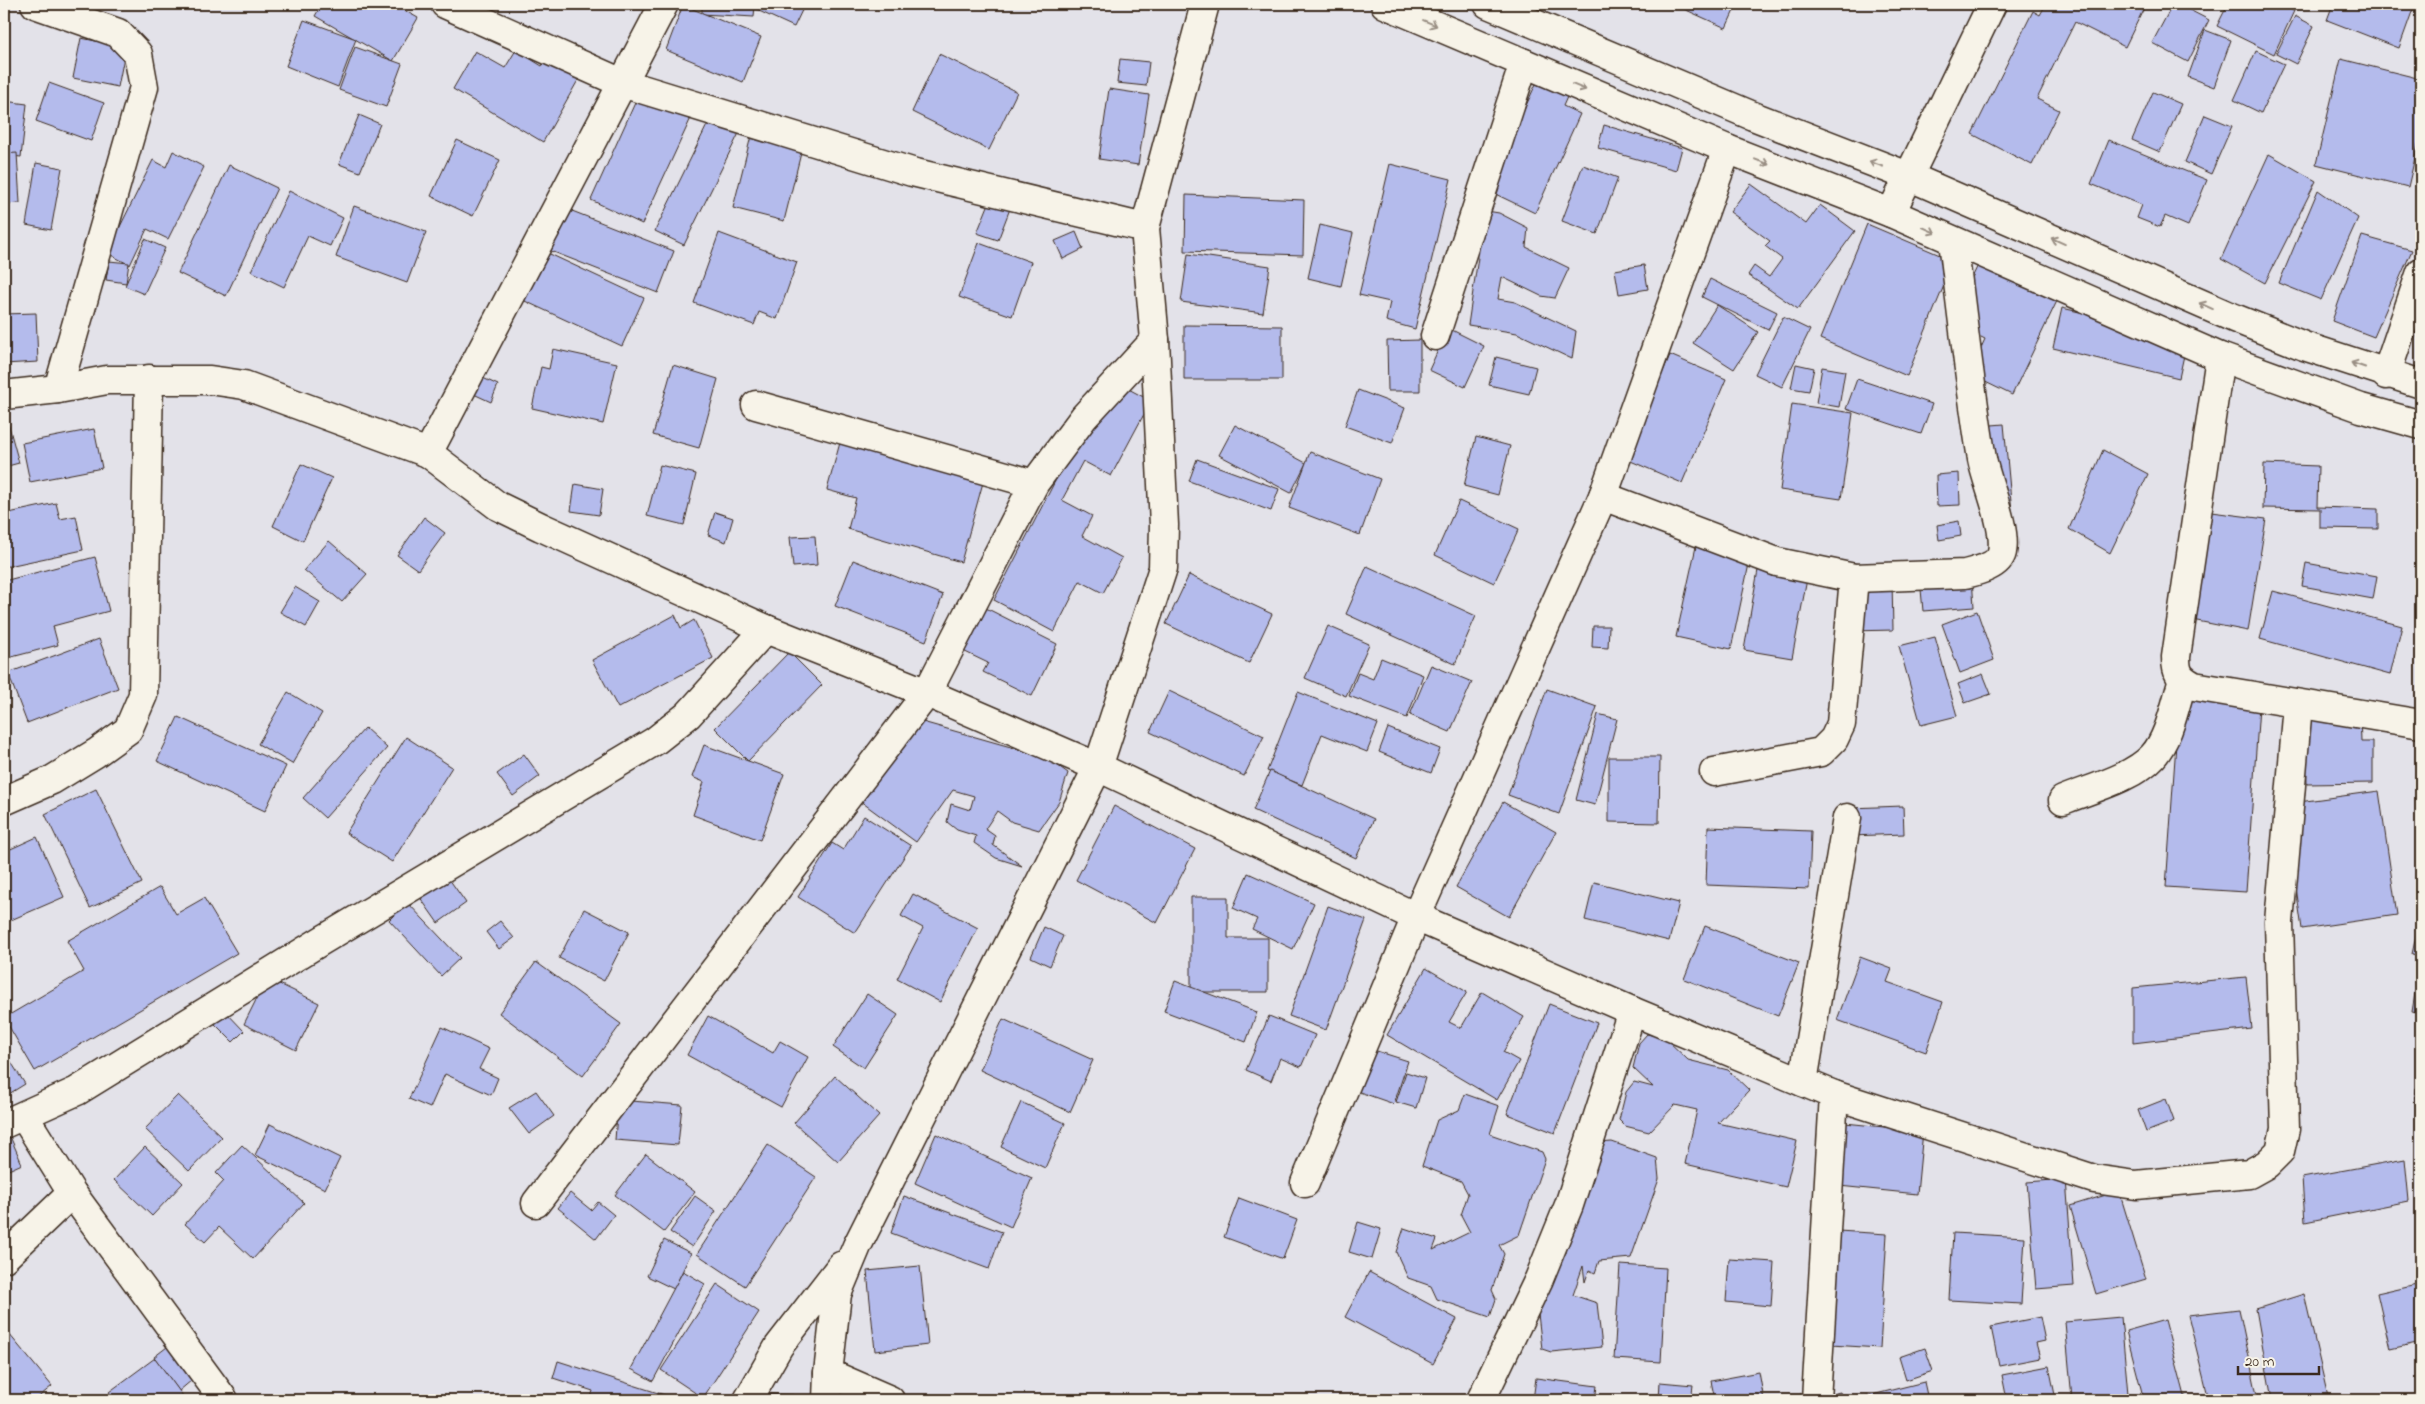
<svg xmlns="http://www.w3.org/2000/svg" width="2425" height="1404" font-family="'Indie Flower',sans-serif">
<style>
.building{fill:#b4bbec;stroke:#3b2a1e}
.lines{fill:none;stroke-linecap:round;stroke-linejoin:round}
.minor-casing{stroke:#3b2a1e;stroke-width:31}
.secondary-casing{stroke:#3b2a1e;stroke-width:31}
.minor{stroke:#f7f3e8;stroke-width:28}
.secondary{stroke:#f7f3e8;stroke-width:28}
.oneway{stroke:#998e83}
</style>
<rect width="100%" height="100%" fill="#e3e2e9"/>
<filter id="ink" filterUnits="userSpaceOnUse"><feTurbulence type="fractalNoise" baseFrequency=".02" numOctaves="2"/><feDisplacementMap in="SourceGraphic" scale="10" xChannelSelector="R" yChannelSelector="G"/><feConvolveMatrix kernelMatrix="1 2 1 2 8 2 1 2 1" color-interpolation-filters="sRGB"/></filter>
<g filter="url(#ink)">
<g class="building">
<path d="M322,4H393L418,18L393,61L315,16Z"/>
<path d="M702,4H755L754,17L702,14Z"/>
<path d="M762,4H805L794,27L759,11Z"/>
<path d="M1686,4H1737L1726,28L1684,9Z"/>
<path d="M2046,4H2141L2145,6L2125,47L2075,22L2037,99L2059,110L2032,165L1972,134L2033,11L2040,15Z"/>
<path d="M2173,4H2178L2209,20L2188,62L2152,43Z"/>
<path d="M2228,4H2278L2294,11L2274,54L2217,26Z"/>
<path d="M2333,4H2403V5L2413,9L2399,48L2327,20Z"/>
<path d="M683,5L761,37L743,82L666,50Z"/>
<path d="M2295,16L2314,26L2296,64L2276,54Z"/>
<path d="M304,20L356,39L338,87L286,66Z"/>
<path d="M2205,30L2231,40L2214,87L2188,77Z"/>
<path d="M81,38L126,47L118,87L73,78Z"/>
<path d="M355,47L402,64L386,107L339,90Z"/>
<path d="M516,50L542,66L547,56L581,75L543,142L453,89L475,51L505,68Z"/>
<path d="M2256,51L2284,64L2261,113L2234,100Z"/>
<path d="M939,54L1017,92L989,150L912,112Z"/>
<path d="M1120,59L1149,62L1146,86L1117,83Z"/>
<path d="M2341,59L2421,79V132L2408,187L2316,164Z"/>
<path d="M1541,73L1571,88L1563,106L1580,114L1535,213L1487,190Z"/>
<path d="M49,83L104,103L91,141L36,121Z"/>
<path d="M1109,89L1149,95L1138,165L1099,159Z"/>
<path d="M2153,92L2181,104L2160,152L2132,140Z"/>
<path d="M639,94L691,118L642,224L591,200Z"/>
<path d="M4,101L27,104L21,157L4,155Z"/>
<path d="M715,109L744,123L684,245L655,231Z"/>
<path d="M359,115L380,124L360,172L339,164Z"/>
<path d="M2205,115L2232,126L2211,174L2185,162Z"/>
<path d="M755,120L803,145L784,221L733,208Z"/>
<path d="M1604,125L1682,148L1676,170L1598,148Z"/>
<path d="M457,140L500,160L473,216L431,196Z"/>
<path d="M2109,140L2207,180L2188,226L2165,216L2160,227L2137,218L2142,205L2091,184Z"/>
<path d="M173,151L204,167L168,239L147,229L130,265L107,253L153,160L166,167Z"/>
<path d="M17,153L20,203L4,204V154Z"/>
<path d="M2269,154L2316,181L2265,283L2221,259Z"/>
<path d="M36,163L62,168L51,230L26,225Z"/>
<path d="M1390,164L1451,179L1415,329L1386,321L1390,302L1359,295Z"/>
<path d="M229,165L277,188L226,296L178,273Z"/>
<path d="M1583,165L1618,178L1597,234L1562,221Z"/>
<path d="M1751,184L1806,224L1820,205L1855,231L1798,309L1748,275L1754,266L1769,277L1782,259L1765,246L1770,241L1730,212Z"/>
<path d="M996,186L1016,193L998,240L977,233Z"/>
<path d="M2318,190L2358,218L2321,300L2279,283Z"/>
<path d="M289,191L343,218L330,246L308,236L284,287L251,271Z"/>
<path d="M1186,195L1304,200L1303,255L1185,251Z"/>
<path d="M354,206L426,232L407,283L336,257Z"/>
<path d="M567,209L674,251L658,293L551,251Z"/>
<path d="M1487,211L1499,213L1528,228L1526,247L1569,268L1555,298L1541,296L1502,277L1498,299L1515,302L1576,331L1572,359L1517,333L1468,325L1484,217Z"/>
<path d="M1867,224L1954,261L1907,376L1820,339Z"/>
<path d="M1320,225L1353,233L1341,286L1308,278Z"/>
<path d="M1076,232L1083,249L1063,259L1055,241Z"/>
<path d="M719,233L797,262L777,319L759,312L754,325L694,303Z"/>
<path d="M2362,236L2412,250L2374,337L2332,321Z"/>
<path d="M145,239L165,248L144,294L125,286Z"/>
<path d="M979,243L1031,262L1012,316L959,297Z"/>
<path d="M537,248L644,298L622,346L514,296Z"/>
<path d="M1188,254L1270,266L1263,313L1181,302Z"/>
<path d="M109,261L129,263L126,283L106,280Z"/>
<path d="M1979,263L2057,301L2012,395L1969,374L1985,339L1951,322Z"/>
<path d="M1644,265L1648,289L1619,294L1615,270Z"/>
<path d="M1710,279L1777,312L1768,330L1702,297Z"/>
<path d="M1717,305L1758,332L1734,369L1693,343Z"/>
<path d="M2062,308L2188,337L2179,378L2053,348Z"/>
<path d="M36,313L38,362L4,364V314Z"/>
<path d="M1783,317L1810,330L1782,387L1755,374Z"/>
<path d="M1184,325L1282,326V380H1184Z"/>
<path d="M1448,328L1484,346L1465,387L1429,370Z"/>
<path d="M1420,340V391H1388L1387,341Z"/>
<path d="M553,349L617,363L603,424L532,408L541,367L549,369Z"/>
<path d="M1670,355L1726,379L1682,483L1626,459Z"/>
<path d="M1496,357L1536,367L1529,394L1489,385Z"/>
<path d="M1796,364L1814,368L1809,391L1791,388Z"/>
<path d="M673,365L718,379L699,448L653,435Z"/>
<path d="M1822,367L1845,371L1839,407L1816,403Z"/>
<path d="M472,373L498,385L491,402L465,390Z"/>
<path d="M1108,378L1151,401L1111,476L1083,461L1062,500L1092,516L1082,536L1122,558L1103,593L1080,581L1054,632L994,600Z"/>
<path d="M1857,379L1932,404L1921,434L1846,409Z"/>
<path d="M1358,390L1405,408L1392,443L1345,426Z"/>
<path d="M1792,404L1853,413L1841,499L1780,490Z"/>
<path d="M4,408L19,463L4,467Z"/>
<path d="M2004,424L2013,523L1979,426Z"/>
<path d="M1235,425L1306,463L1291,493L1219,455Z"/>
<path d="M844,428L987,468L961,562L848,529L856,498L827,490Z"/>
<path d="M94,429L102,468L30,482L22,443Z"/>
<path d="M1476,437L1510,446L1498,495L1464,486Z"/>
<path d="M2103,450L2148,474L2110,553L2069,529Z"/>
<path d="M1310,452L1380,479L1360,535L1289,508Z"/>
<path d="M1197,459L1279,489L1271,511L1189,481Z"/>
<path d="M301,464L332,478L303,541L273,526Z"/>
<path d="M2264,464L2318,466L2317,507L2378,509V529L2320,528V509L2263,508Z"/>
<path d="M660,465L696,474L684,525L647,516Z"/>
<path d="M1959,473L1960,505L1937,506L1936,475Z"/>
<path d="M575,484L603,489L599,515L571,511Z"/>
<path d="M1459,501L1519,529L1494,583L1435,555Z"/>
<path d="M56,503L60,519L76,516L83,550L4,567V514Z"/>
<path d="M715,512L733,518L726,542L708,535Z"/>
<path d="M2211,512L2266,519L2248,631L2187,619Z"/>
<path d="M424,517L445,533L418,570L397,555Z"/>
<path d="M1959,521L1961,536L1939,540L1937,525Z"/>
<path d="M1699,533L1753,545L1731,649L1676,637Z"/>
<path d="M815,536L817,565L793,567L790,537Z"/>
<path d="M329,541L367,574L342,602L304,570Z"/>
<path d="M95,557L109,611L53,626L58,645L4,659V581Z"/>
<path d="M853,560L943,595L926,641L835,606Z"/>
<path d="M2306,563L2377,576L2373,599L2302,586Z"/>
<path d="M1971,564L1974,607L1923,611L1919,568Z"/>
<path d="M1367,566L1476,616L1455,664L1346,614Z"/>
<path d="M1758,570L1807,579L1792,658L1744,650Z"/>
<path d="M1189,575L1272,614L1249,663L1166,624Z"/>
<path d="M1852,580H1892L1893,630L1852,631Z"/>
<path d="M295,587L320,602L306,627L280,612Z"/>
<path d="M2273,591L2402,626L2390,675L2260,639Z"/>
<path d="M980,605L1057,644L1032,696L983,672L988,663L959,649Z"/>
<path d="M1977,611L1994,660L1960,673L1942,624Z"/>
<path d="M675,615L681,628L694,620L713,658L618,708L592,660Z"/>
<path d="M1328,626L1369,644L1346,696L1305,678Z"/>
<path d="M1593,626H1609L1608,648L1592,647Z"/>
<path d="M1935,637L1957,716L1921,725L1899,646Z"/>
<path d="M99,639L118,688L27,723L8,673Z"/>
<path d="M789,652L822,685L748,761L715,728Z"/>
<path d="M1381,658L1423,675L1407,718L1349,696L1358,673L1373,679Z"/>
<path d="M1431,665L1472,682L1450,732L1410,715Z"/>
<path d="M1983,674L1991,694L1965,703L1958,684Z"/>
<path d="M2180,686L2260,693L2246,892L2166,887Z"/>
<path d="M1547,689L1597,707L1559,814L1508,795Z"/>
<path d="M1169,691L1264,736L1244,776L1150,732Z"/>
<path d="M288,692L322,713L292,764L258,744Z"/>
<path d="M1298,692L1378,724L1367,752L1322,734L1302,785L1267,771Z"/>
<path d="M1598,714L1617,719L1595,805L1576,800Z"/>
<path d="M2360,716L2361,742H2373V783L2307,784L2305,717Z"/>
<path d="M178,717L286,766L265,811L157,761Z"/>
<path d="M912,719L1046,757L1068,773L1059,802L1039,830L1012,822L997,811L985,829L995,836L993,845L1022,866L996,858L974,843L976,836L957,830L947,822L951,804L970,810L974,796L953,790L916,842L856,798Z"/>
<path d="M365,728L387,748L325,818L303,798Z"/>
<path d="M1388,728L1440,749L1431,773L1379,752Z"/>
<path d="M406,737L452,767L392,862L346,833Z"/>
<path d="M704,745L784,774L760,840L693,815L704,782L692,777Z"/>
<path d="M524,754L540,776L513,796L497,774Z"/>
<path d="M1609,757H1660L1659,823L1609,822Z"/>
<path d="M1270,771L1374,819L1356,858L1253,810Z"/>
<path d="M96,789L142,883L90,908L45,814Z"/>
<path d="M2379,791L2397,915L2302,929L2284,804Z"/>
<path d="M1503,802L1556,832L1509,917L1456,887Z"/>
<path d="M1114,806L1195,849L1157,923L1076,880Z"/>
<path d="M1903,806L1904,834L1850,836V808Z"/>
<path d="M864,816L911,846L855,933L798,897L832,843L843,850Z"/>
<path d="M1708,827L1811,831L1809,889L1706,885Z"/>
<path d="M37,837L64,897L4,923V852Z"/>
<path d="M1248,873L1314,903L1293,949L1252,929L1257,919L1233,908Z"/>
<path d="M447,876L466,903L438,923L419,896Z"/>
<path d="M1594,882L1679,903L1669,941L1585,920Z"/>
<path d="M160,887L176,914L204,898L237,953L35,1071L4,1018L84,971L67,941Z"/>
<path d="M913,894L978,928L940,1002L897,979L923,928L901,916Z"/>
<path d="M1191,897H1228V938H1268V992H1191Z"/>
<path d="M407,902L460,958L441,976L389,920Z"/>
<path d="M1328,906L1366,920L1326,1030L1289,1016Z"/>
<path d="M584,909L629,932L604,981L559,958Z"/>
<path d="M2421,913V956L2412,954Z"/>
<path d="M500,921L514,938L499,949L486,932Z"/>
<path d="M1705,926L1799,963L1778,1016L1684,979Z"/>
<path d="M1044,927L1063,936L1050,966L1031,957Z"/>
<path d="M1860,957L1892,969L1887,982L1943,1002L1926,1052L1837,1020Z"/>
<path d="M536,962L621,1024L583,1076L499,1013Z"/>
<path d="M1426,968L1467,992L1449,1022L1461,1028L1482,992L1524,1017L1503,1052L1519,1061L1497,1100L1387,1035Z"/>
<path d="M2419,968L2421,969V1014L2412,1012Z"/>
<path d="M2246,977L2252,1029L2133,1043V988Z"/>
<path d="M267,978L319,1003L296,1050L244,1024Z"/>
<path d="M1175,981L1257,1012L1246,1042L1164,1011Z"/>
<path d="M867,994L898,1015L864,1068L833,1047Z"/>
<path d="M1549,1004L1597,1023L1555,1133L1507,1114Z"/>
<path d="M226,1012L244,1031L233,1042L214,1023Z"/>
<path d="M708,1016L773,1053L780,1041L808,1057L781,1107L687,1055Z"/>
<path d="M1269,1016L1315,1035L1301,1067L1280,1058L1271,1081L1246,1070Z"/>
<path d="M1003,1019L1093,1060L1070,1112L980,1070Z"/>
<path d="M442,1027L489,1049L479,1069L498,1078L491,1095L445,1074L430,1108L409,1099Z"/>
<path d="M1647,1034L1665,1038L1688,1060L1728,1070L1749,1090L1718,1123L1797,1141L1786,1187L1685,1164L1697,1110L1675,1105L1649,1132L1625,1126L1619,1120L1626,1092L1634,1082L1653,1087L1633,1068L1639,1043Z"/>
<path d="M1358,1045L1408,1061L1394,1104L1345,1087Z"/>
<path d="M4,1051L25,1084L4,1097Z"/>
<path d="M1406,1072L1425,1078L1416,1108L1396,1102Z"/>
<path d="M835,1076L879,1116L838,1162L794,1123Z"/>
<path d="M2416,1088L2421,1089V1104L2415,1103Z"/>
<path d="M536,1091L554,1116L529,1134L509,1108Z"/>
<path d="M1465,1094L1499,1106L1490,1134L1542,1152L1545,1159L1519,1235L1499,1245L1504,1254L1492,1290L1496,1299L1490,1317L1437,1299L1431,1286L1408,1278L1396,1252L1404,1228L1437,1239L1433,1250L1470,1232L1461,1215L1468,1194L1461,1181L1422,1166L1437,1120L1459,1110Z"/>
<path d="M178,1095L222,1137L189,1171L145,1129Z"/>
<path d="M2166,1099L2174,1121L2146,1132L2138,1110Z"/>
<path d="M618,1100L682,1105L678,1145L615,1140Z"/>
<path d="M1021,1102L1065,1123L1045,1168L1001,1147Z"/>
<path d="M1845,1123L1923,1131L1917,1194L1839,1186Z"/>
<path d="M270,1124L340,1158L325,1189L255,1155Z"/>
<path d="M6,1127L22,1164L4,1172V1128Z"/>
<path d="M936,1134L1032,1178L1011,1227L915,1183Z"/>
<path d="M1612,1142L1657,1158L1659,1179L1631,1258L1599,1261L1595,1273L1589,1270L1585,1282L1583,1266L1573,1295L1597,1303L1602,1347L1551,1352L1542,1349L1538,1314L1552,1276L1549,1255L1566,1253L1565,1240L1598,1143Z"/>
<path d="M242,1145L304,1203L253,1259L219,1227L205,1242L185,1224L224,1181L216,1173Z"/>
<path d="M768,1145L816,1177L745,1286L697,1254Z"/>
<path d="M145,1147L183,1183L152,1216L114,1180Z"/>
<path d="M646,1154L695,1192L664,1232L615,1195Z"/>
<path d="M2405,1159L2409,1201L2305,1222L2302,1178Z"/>
<path d="M2066,1179L2074,1286L2036,1289L2027,1182Z"/>
<path d="M2119,1191L2146,1279L2096,1294L2070,1206Z"/>
<path d="M570,1193L591,1210L598,1202L614,1215L596,1239L558,1208Z"/>
<path d="M695,1196L716,1211L692,1247L670,1232Z"/>
<path d="M904,1196L1002,1232L989,1269L891,1233Z"/>
<path d="M1239,1198L1297,1220L1283,1259L1224,1237Z"/>
<path d="M1358,1222L1381,1229L1372,1259L1349,1252Z"/>
<path d="M1838,1231L1887,1234L1880,1348L1831,1345Z"/>
<path d="M1953,1233L2025,1237L2021,1304L1949,1300Z"/>
<path d="M664,1240L691,1253L674,1289L647,1276Z"/>
<path d="M1729,1259L1774,1262L1771,1306L1726,1302Z"/>
<path d="M1620,1265L1666,1268L1661,1362L1614,1359Z"/>
<path d="M920,1266L928,1345L875,1351L867,1271Z"/>
<path d="M683,1271L705,1284L653,1381L631,1369Z"/>
<path d="M1369,1272L1457,1319L1433,1364L1345,1317Z"/>
<path d="M2421,1283V1342L2390,1349L2377,1293Z"/>
<path d="M717,1284L759,1312L703,1398L661,1370Z"/>
<path d="M2304,1294L2328,1397L2315,1400H2272L2256,1309Z"/>
<path d="M2239,1309L2258,1400H2209L2188,1315Z"/>
<path d="M2040,1317L2045,1341L2036,1343L2040,1358L1999,1366L1991,1327Z"/>
<path d="M2121,1317L2128,1394L2072,1399L2065,1322Z"/>
<path d="M2165,1320L2186,1400H2144L2126,1331Z"/>
<path d="M9,1334L52,1386L35,1400H4V1339Z"/>
<path d="M167,1347L192,1380L179,1391L154,1357Z"/>
<path d="M1925,1348L1933,1371L1906,1380L1899,1357Z"/>
<path d="M155,1358L186,1400H115L109,1392Z"/>
<path d="M558,1361L680,1400H590L593,1391L553,1378Z"/>
<path d="M2049,1366L2056,1400H2007L2002,1375Z"/>
<path d="M1759,1372L1764,1400H1715L1711,1381Z"/>
<path d="M1536,1378L1597,1386L1595,1400H1533Z"/>
<path d="M1660,1382L1693,1385L1691,1400H1659Z"/>
<path d="M1924,1382L1928,1400H1852Z"/>
<path d="M1840,1392L1842,1400H1813V1399Z"/>
<path d="M769,1394L793,1395V1400H769Z"/>
</g>
<g class="lines">
<g class="minor-casing">
<g id="minor">
<path d="M35,4L118,33L138,54L144,87L58,389"/>
<path d="M445,4L622,83L912,172L1145,228"/>
<path d="M1891,213L1992,4"/>
<path d="M1435,336L1524,63"/>
<path d="M2220,357L2176,657C2176,673 2179,678 2194,686L2421,724"/>
<path d="M2386,375L2421,272"/>
<path d="M4,395L58,389L107,380H210L244,385L428,453L498,506L541,527L766,629L927,693L1098,767L1416,917L1632,1011L1834,1095L2094,1179L2136,1185L2249,1174L2267,1164L2280,1151L2285,1129L2279,922L2298,705"/>
<path d="M756,405L1034,484"/>
<path d="M428,453L664,4"/>
<path d="M1603,496L1777,562L1854,578L1965,574C1977,571 1999,566 2002,552C2007,528 1987,484 1982,459C1970,387 1962,314 1953,241"/>
<path d="M1714,772L1821,752L1834,739L1841,724L1854,578"/>
<path d="M2063,800C2090,789 2133,778 2153,756C2170,737 2175,704 2183,680"/>
<path d="M4,801L52,780L96,753L128,730L143,695L149,379"/>
<path d="M1803,1082L1847,818"/>
<path d="M24,1116L72,1193L224,1400"/>
<path d="M4,1124L77,1091L321,941L655,741L688,715L766,629"/>
<path d="M1305,1183L1416,917L1603,496L1727,149"/>
<path d="M536,1203L927,693L1034,484L1084,417L1155,340"/>
<path d="M4,1258L72,1193"/>
<path d="M828,1373L890,1400"/>
<path d="M748,1400L779,1346L841,1266"/>
<path d="M827,1400L828,1373L837,1294L857,1246L1098,767L1163,568L1164,525L1155,340L1145,228L1205,4"/>
<path d="M1481,1400L1539,1279L1569,1205L1632,1011"/>
<path d="M1816,1400L1834,1095"/>
</g>
</g>
<g class="secondary-casing">
<g id="secondary">
<path d="M1385,4L1727,149L1891,213L2220,357L2361,408L2421,425"/>
<path d="M1488,4L1753,116L1908,176L2234,318L2304,346L2421,384"/>
</g>
</g>
<use href="#minor" class="minor"/>
<use href="#secondary" class="secondary"/>
</g>
<defs><path id="oneway-shaft" d="M-6 0H5M1.5-3L5.5 0L1.5 3" fill="none" stroke-width="1.6" stroke-linecap="round" stroke-linejoin="round" transform="scale(1.25)"/></defs>
<g class="oneway">
<use href="#oneway-shaft" transform="translate(1430 23) rotate(23)"/>
<use href="#oneway-shaft" transform="translate(1579 87) rotate(23)"/>
<use href="#oneway-shaft" transform="translate(1762 162) rotate(21)"/>
<use href="#oneway-shaft" transform="translate(1876 164) rotate(-159)"/>
<use href="#oneway-shaft" transform="translate(1929 230) rotate(25)"/>
<use href="#oneway-shaft" transform="translate(2058 241) rotate(-156)"/>
<use href="#oneway-shaft" transform="translate(2206 306) rotate(-156)"/>
<use href="#oneway-shaft" transform="translate(2358 365) rotate(-161)"/>
</g>
</g>
<rect width="2425" height="1404" fill="none" stroke="#f7f3e8" stroke-width="20"/>
<rect x="10" y="10" width="2405" height="1384" fill="none" stroke="#3b2a1e" stroke-width="2" filter="url(#ink)"/>
<path d="M2238 1366v8h81v-8" fill="none" stroke="#3b2a1e" stroke-width="2.5"/>
<text x="2245" y="1366" font-size="15" fill="#3b2a1e" stroke="#f7f3e8" stroke-width="4" paint-order="stroke">20 m</text>
</svg>
